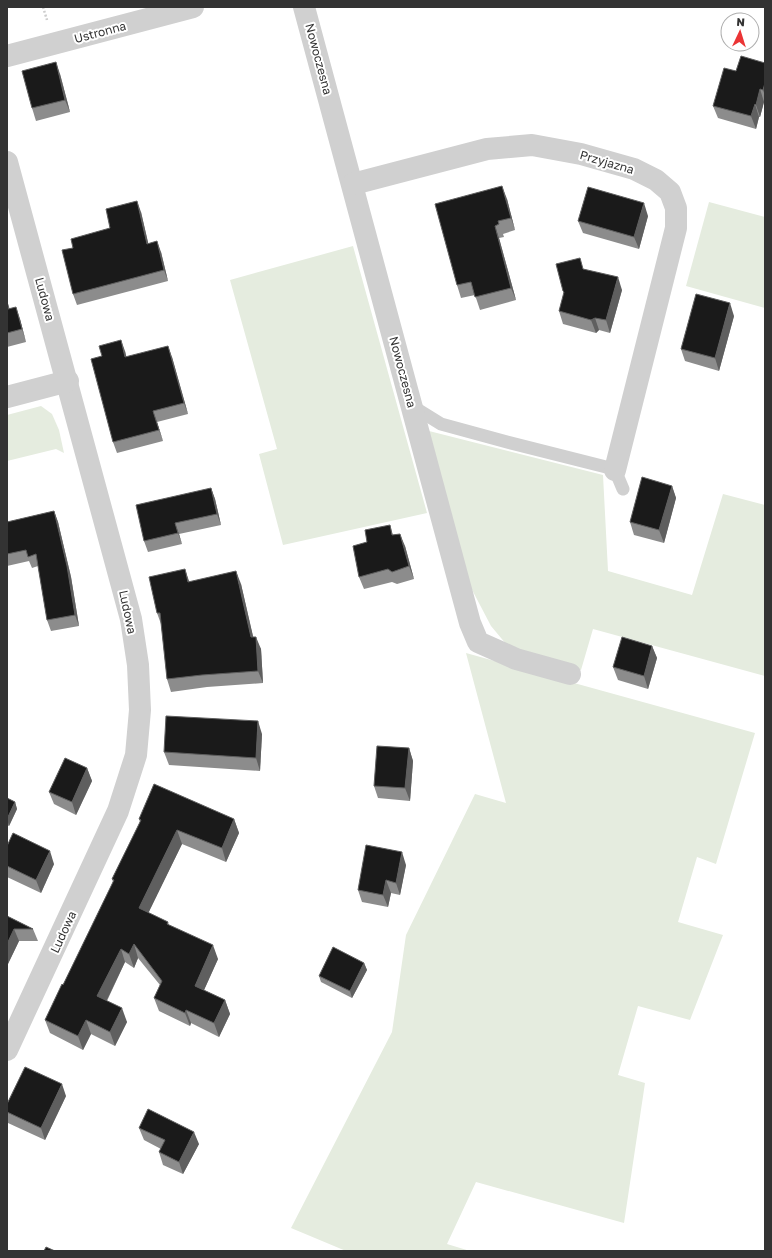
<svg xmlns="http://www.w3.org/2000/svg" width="772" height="1258" font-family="'Golos Text',sans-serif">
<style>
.green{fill:#e5ecdf}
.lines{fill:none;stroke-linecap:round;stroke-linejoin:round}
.path{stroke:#cdcdcd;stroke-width:2.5;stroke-dasharray:2 2;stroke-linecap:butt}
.service{stroke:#d0d0d0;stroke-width:13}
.minor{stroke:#d0d0d0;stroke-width:22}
.wall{fill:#8c8c8c}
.shaded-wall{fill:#5f5f5f}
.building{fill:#1a1a1a;stroke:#5f5f5f}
.labels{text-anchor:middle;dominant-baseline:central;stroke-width:4;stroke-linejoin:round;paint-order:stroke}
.street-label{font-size:12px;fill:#333;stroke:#fff}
</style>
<rect width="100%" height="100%" fill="#fff"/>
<g class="green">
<path d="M709,202L765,217V308L686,286Z"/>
<path d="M353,246L427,513L283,545L259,454L277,449L230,280Z"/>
<path d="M41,406L52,414L59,430L64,453L56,449L7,461V415Z"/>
<path d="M429,431L603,475L608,571L692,595L723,494L765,505V676L593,629L581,670L511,650L491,626L469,584Z"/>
<path d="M466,653L755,733L716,864L697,857L678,922L723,935L690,1020L638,1006L618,1075L645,1083L624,1223L476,1182L447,1244L470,1251H346L291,1228L392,1032L406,935L475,794L506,803Z"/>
</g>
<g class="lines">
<path class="path" d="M43,7L47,20"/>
<path class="service" d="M412,406L441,424L507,442L610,468L615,470L623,489"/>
<g class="minor">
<path d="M304,7L470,623L478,642L516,659L570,674"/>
<path d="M7,56L193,7"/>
<path d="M7,162L131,619L138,665L140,710L136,755L118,811L7,1050"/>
<path d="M353,184L487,149L532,145L581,154L634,169L656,180L670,192L676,208V228L615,470"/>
<path d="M7,397L68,381"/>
</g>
</g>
<g class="wall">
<path d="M765,63V102H764L760,117H759L756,129L718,118L713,106L736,71Z"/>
<path d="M60,74L70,112L36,121L32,108Z"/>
<path d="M507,199L515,230L503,234L504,237L499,238L516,300L480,310L475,295L461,298L457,285Z"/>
<path d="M141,212L148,243L161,252L168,281L77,305L73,294V248Z"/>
<path d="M648,216L639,249L583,233L578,221Z"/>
<path d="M584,269L622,290L610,333L599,330L596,333L563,324L559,311L564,294L563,291Z"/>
<path d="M7,300L9,308L20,319L26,342L7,347Z"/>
<path d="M734,316L719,371L685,361L681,349Z"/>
<path d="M125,351L126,357H172L188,414L157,422L163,441L117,453L113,442Z"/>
<path d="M672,486L676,498L664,543L634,535L630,522Z"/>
<path d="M211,488L215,499L221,525L179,534L182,544L148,552L144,541Z"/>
<path d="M54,511L58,522L71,577L79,626L51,631L47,620L38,566L32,568L29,561L7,566V522Z"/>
<path d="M390,525L393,535L405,546L414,579L397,584L392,582L364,589L359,577L367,542Z"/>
<path d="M190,582L241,584L253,637L261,649L263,683L207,687L171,692L167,679L161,624L157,613Z"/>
<path d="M652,646L657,658L648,689L618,680L613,667Z"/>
<path d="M262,734L260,771L169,765L164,752Z"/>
<path d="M409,748L413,761L410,801L378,798L374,786Z"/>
<path d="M87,768L92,781L76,815L54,804L49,792Z"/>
<path d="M7,798L15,802L17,809L9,826L7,825Z"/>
<path d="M139,819H234L239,833L226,862L182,844L148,913L168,922L169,925L218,959L204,990L225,1000L230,1014L219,1037L191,1023L190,1026L159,1011L154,998L160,985L138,958L134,968L125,962L107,1001L127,1022L115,1046L91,1034L83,1050L50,1033L45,1020L63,985L113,882L112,879L140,822Z"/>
<path d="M54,864L41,893L7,877V866Z"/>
<path d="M406,865L400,895L391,893L388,907L362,902L358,890Z"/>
<path d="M7,916L33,929L38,941H19L7,966Z"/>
<path d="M364,963L367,970L352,998L321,982L319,976Z"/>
<path d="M66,1096L45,1140L8,1123L7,1119V1104Z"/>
<path d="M139,1128L199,1144L183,1174L163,1165L159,1152L161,1149L144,1140Z"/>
</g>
<g class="shaded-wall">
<path d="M56,62L60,74L70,112L65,100Z"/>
<path d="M765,83V96L763,90Z"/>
<path d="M760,89L764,102L760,117L756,105Z"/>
<path d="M755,104L759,117L756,129L751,116Z"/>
<path d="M502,186L507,199L515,230L511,218Z"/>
<path d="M137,201L141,212L151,255L147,244Z"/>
<path d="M644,203L648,216L639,249L634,237Z"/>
<path d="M495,226L499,238L516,300L511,288Z"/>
<path d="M157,241L161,252L168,281L164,270Z"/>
<path d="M618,277L622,290L610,333L606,320Z"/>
<path d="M7,300L13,321L7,304Z"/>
<path d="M730,303L734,316L719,371L715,358Z"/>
<path d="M16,307L20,319L26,342L22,329Z"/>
<path d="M595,318L599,330L596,333L591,320Z"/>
<path d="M121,340L125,351L129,368L125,357Z"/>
<path d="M168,346L172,357L188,414L184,403Z"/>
<path d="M153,411L157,422L163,441L159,430Z"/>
<path d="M672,486L676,498L664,543L659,530Z"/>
<path d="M211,488L215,499L221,525L217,514Z"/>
<path d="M54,511L58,522L71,577L79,626L75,615Z"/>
<path d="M175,523L179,534L182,544L178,533Z"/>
<path d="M400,534L405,546L414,579L409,566Z"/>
<path d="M185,569L189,581L192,595L188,582Z"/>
<path d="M236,571L241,584L256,649L251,637Z"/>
<path d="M256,637L261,649L263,683L258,671Z"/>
<path d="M652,646L657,658L648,689L644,676Z"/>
<path d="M258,721L262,734L260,771L256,758Z"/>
<path d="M409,748L413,761L410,801L405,788Z"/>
<path d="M87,768L92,781L76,815L72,802Z"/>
<path d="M15,802L17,809L9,826L7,819Z"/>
<path d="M234,819L239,833L226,862L222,848Z"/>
<path d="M177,830L182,844L144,922L139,908Z"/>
<path d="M50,851L54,864L41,893L36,880Z"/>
<path d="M402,852L406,865L400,895L396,883Z"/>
<path d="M386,880L391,893L388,907L383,895Z"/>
<path d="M14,929L19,941L7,966V944Z"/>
<path d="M134,944L138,958L134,968L129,954Z"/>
<path d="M213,945L218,959L200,999L195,986Z"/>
<path d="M121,949L125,962L102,1010L97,996Z"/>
<path d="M364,963L367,970L352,998L350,991Z"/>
<path d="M225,1000L230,1014L219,1037L214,1023Z"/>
<path d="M122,1008L127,1022L115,1046L110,1032Z"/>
<path d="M186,1010L191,1023L190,1026L185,1013Z"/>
<path d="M86,1020L91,1034L83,1050L78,1036Z"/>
<path d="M62,1084L66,1096L45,1140L41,1128Z"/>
<path d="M194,1132L199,1144L183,1174L179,1162Z"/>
</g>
<g class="building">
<path d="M741,56L765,63V83L763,90L760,89L756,105L755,104L751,116L713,106L724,68L736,71Z"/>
<path d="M56,62L65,100L32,108L22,71Z"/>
<path d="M502,186L511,218L498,221L499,224L495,226L511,288L475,297L471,282L457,285L435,204Z"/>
<path d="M588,187L644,203L634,237L578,221Z"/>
<path d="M137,201L147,244L157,241L164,270L73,294L62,250L73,248L71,239L110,228L106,209Z"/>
<path d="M580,258L583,269L618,277L606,320L595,318L591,320L559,311L564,292L563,291L556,264Z"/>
<path d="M696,294L730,303L715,358L681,349Z"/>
<path d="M7,304L8,309L16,307L22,329L7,333Z"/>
<path d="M121,340L125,357L168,346L184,403L153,411L159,430L113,442L91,359L102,356L99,346Z"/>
<path d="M642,477L672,486L659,530L630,522Z"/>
<path d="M211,488L217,514L175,523L178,533L144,541L136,505Z"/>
<path d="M54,511L67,566L75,615L47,620L36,554L28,557L26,550L7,554V522Z"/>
<path d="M390,525L392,535L400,534L409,566L392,572L388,569L359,577L353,546L367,542L365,530Z"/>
<path d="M185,569L188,582L236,571L251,637H256L258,671L202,675L167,679L160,613H157L149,577Z"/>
<path d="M622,637L652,646L644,676L613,667Z"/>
<path d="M166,716L258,721L256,758L164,752Z"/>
<path d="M377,746L409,748L405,788L374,786Z"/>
<path d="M65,758L87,768L72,802L49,792Z"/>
<path d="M154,784L234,819L222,848L177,830L139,908L168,922L167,924L213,945L195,986L225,1000L214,1023L186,1010L185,1013L154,998L162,981L134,944L129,954L121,949L97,996L122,1008L110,1032L86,1020L78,1036L45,1020L62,984L63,985L114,880L112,879L141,820L139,819Z"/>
<path d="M7,798L15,802L7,819Z"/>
<path d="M13,833L50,851L36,880L7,866V846Z"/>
<path d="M366,845L402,852L396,883L386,880L383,895L358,890Z"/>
<path d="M7,916L33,929H14L7,944Z"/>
<path d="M333,947L364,963L350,991L319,976Z"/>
<path d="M25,1067L62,1084L41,1128L7,1112V1104Z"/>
<path d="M148,1109L194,1132L179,1162L159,1152L165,1140L139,1128Z"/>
<path d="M46,1247L55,1251H44Z"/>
</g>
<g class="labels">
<g class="street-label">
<text transform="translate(100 32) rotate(-15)">Ustronna</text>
<text transform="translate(319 59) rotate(75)">Nowoczesna</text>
<text transform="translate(607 162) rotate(16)">Przyjazna</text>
<text transform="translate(45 299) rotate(75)">Ludowa</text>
<text transform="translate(403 372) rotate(75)">Nowoczesna</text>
<text transform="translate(128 612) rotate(78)">Ludowa</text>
<text transform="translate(63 932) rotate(-65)">Ludowa</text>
</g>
</g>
<rect width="772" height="1258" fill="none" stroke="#333333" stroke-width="16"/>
<g transform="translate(740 32) rotate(4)"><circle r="19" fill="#ffffff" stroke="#adadad"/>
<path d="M0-3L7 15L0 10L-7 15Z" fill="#eb3435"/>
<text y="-6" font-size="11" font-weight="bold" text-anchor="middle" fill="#333333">N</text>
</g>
</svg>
